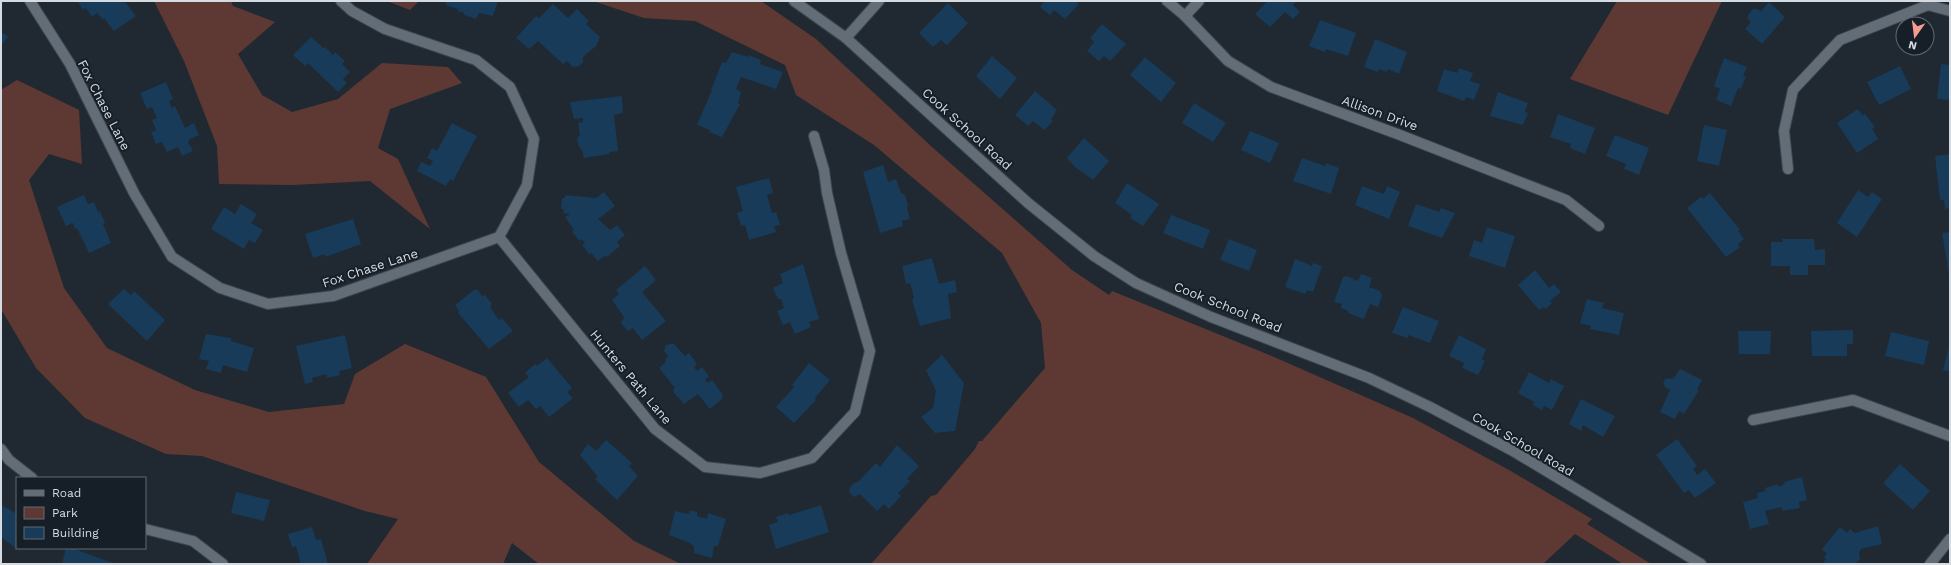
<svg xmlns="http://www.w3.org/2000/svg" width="1951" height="565" font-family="'Work Sans',sans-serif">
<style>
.green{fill:#5e3934}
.building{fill:#173b59}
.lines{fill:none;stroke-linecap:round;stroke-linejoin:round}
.street-casing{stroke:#3e464d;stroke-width:12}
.secondary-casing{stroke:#3e464d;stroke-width:12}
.street{stroke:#636d77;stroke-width:10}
.secondary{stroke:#636d77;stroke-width:10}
.labels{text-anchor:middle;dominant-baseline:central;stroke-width:4;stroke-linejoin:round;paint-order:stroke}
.street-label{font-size:13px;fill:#d5dbe1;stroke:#161f27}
</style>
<rect width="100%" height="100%" fill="#202931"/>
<g class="green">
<path d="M154,1H231L233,6L275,22L238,54L262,95L292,112L338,99L382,63L448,67L462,83L390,109L378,148L398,159L430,229L370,181L293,185L219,184L217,146L184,61Z"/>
<path d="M387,1H419L410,10Z"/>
<path d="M593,1H761L816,39L932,147L1072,270L1109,295L1112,291L1267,354L1413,418L1509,470L1592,519L1587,524L1651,564H1623L1575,534L1543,564H871L931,496L936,495L975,449L979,441H982L1045,368L1041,323L1002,253L874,145L796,95L785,65L695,21L644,18Z"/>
<path d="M1617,1H1722L1668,115L1570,79Z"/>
<path d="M17,80L79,110L82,164L49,154L29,180L64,288L107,348L195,390L269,412L344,404L355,374L405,344L486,377L539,462L634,541L681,564H539L512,543L503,564H367L398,519L365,511L202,456L166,454L85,418L36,368L1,309V90Z"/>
</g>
<g class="building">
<path d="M121,1L123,3L125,2L136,16L114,31L104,18L103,20L97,13L92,17L86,8L83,10L78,2Z"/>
<path d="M446,1H498L493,16L479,13L476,19L464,15V13L457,11L458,9L446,5Z"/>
<path d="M1044,1H1076L1079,4L1065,19L1054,10L1050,15L1040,7Z"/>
<path d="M1267,1H1297L1293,5L1300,12L1293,19L1285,12L1270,27L1255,14Z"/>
<path d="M1769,2L1785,17L1762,44L1745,29L1751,22L1748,19V15L1753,9H1757L1761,11Z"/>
<path d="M948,3L968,23L947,45L941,40L933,47L919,33Z"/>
<path d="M553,4L568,18L577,9L589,21L586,24L600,37L596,46L583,57V62L579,66L573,67L567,61L563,64L538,41L529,49L516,38L536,16L539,18Z"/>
<path d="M1320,20L1356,33L1348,56L1326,49L1325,52L1309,46Z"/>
<path d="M1102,24L1126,44L1110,61L1104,56L1099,61L1087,51L1094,42L1090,38Z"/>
<path d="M1,32L8,36L1,46Z"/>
<path d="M311,37L323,48L325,47L333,55L335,52L345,61L342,64L350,72L343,79L347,83L338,92L308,63L305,66L293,55Z"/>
<path d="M1375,39L1407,52L1399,74L1388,69L1387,72L1379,69L1378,72L1364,67Z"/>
<path d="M732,52L748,57L749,55L761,60L760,64L783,72L776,89L741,77L736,89L741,92L738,103L740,104L722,137L709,132L710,130L697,125L712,90H711L722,62L726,63Z"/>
<path d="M992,56L1017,78L1000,99L976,76Z"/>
<path d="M1145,57L1176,83L1161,102L1130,75Z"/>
<path d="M1724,58L1747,67L1743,76L1746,77L1741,89L1738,88L1731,106L1716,100L1720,89L1714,86Z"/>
<path d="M1941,64L1950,65V100L1937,99Z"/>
<path d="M1900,66L1911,89L1879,105L1867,82Z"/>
<path d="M1459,68L1473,73L1470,81L1480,84L1474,100L1466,97L1464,101L1437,91L1444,69L1457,73Z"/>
<path d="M166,82L173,99L169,101L172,108L175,106L185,128L194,123L199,135L190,139L188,142L193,151L182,156L178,147L167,152L162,142L156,144L151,132L156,130L152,120L157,118L152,107L147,109L140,93Z"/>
<path d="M1035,91L1057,110L1051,119L1053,121L1044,130L1033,121L1028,126L1015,115Z"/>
<path d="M1498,92L1528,103L1525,112L1528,113L1523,125L1490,116Z"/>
<path d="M622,96L623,113L614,115L618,151L610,152L609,154L584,158L582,150L579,147L577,139L580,135L578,123L583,122V118L574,119L570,102Z"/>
<path d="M1194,103L1226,123L1213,142L1182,123Z"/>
<path d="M1858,109L1862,115L1865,114L1875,127L1872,129L1878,139L1857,153L1837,123Z"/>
<path d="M1558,114L1595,128L1585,154L1570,148L1571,144L1550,137Z"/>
<path d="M452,123L477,136L453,181L450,179L446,186L417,171L421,162L430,166L433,161L427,158L432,148L437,151Z"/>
<path d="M1704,125L1727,130L1719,166L1697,161Z"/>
<path d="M1250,131L1279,143L1270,163L1241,150Z"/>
<path d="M1615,135L1649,148L1639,175L1624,169L1626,164L1606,156Z"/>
<path d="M1084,138L1109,161L1093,180L1075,167L1067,158Z"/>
<path d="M1950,154V208L1945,209L1944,200H1940L1935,156Z"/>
<path d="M1302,158L1325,166L1326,163L1339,168L1331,194L1293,181Z"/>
<path d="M883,165L888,182L896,179L901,193L905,195L908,205L907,208L910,219L902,221L903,226L880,233L863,172Z"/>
<path d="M769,178L773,193L767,195L772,213L776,212L780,225L774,226L776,232L749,240L745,225L741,226L737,213L743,211L736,187Z"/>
<path d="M1127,183L1159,204L1143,226L1130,218L1132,215L1115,203Z"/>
<path d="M1362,186L1384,194L1387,186L1400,192L1389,219L1355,205Z"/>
<path d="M1858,190L1868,197L1872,192L1882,199L1857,237L1837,223Z"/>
<path d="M604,192L615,206L598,219L610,230L617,225L625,235L617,242L620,246L607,257L606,255L598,261L591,253L590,255L582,245L585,243L582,239L580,241L572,232L574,230L565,217L570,214L563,213L564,209H561L562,198H565V195L596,198Z"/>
<path d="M1710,193L1740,230L1738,231L1744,239L1738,244L1740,247L1726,257L1687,208L1701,197L1703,199Z"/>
<path d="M84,195L88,204L94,202L98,212L100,211L105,223L103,224L111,243L89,253L77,228L75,229L73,223L66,226L57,207Z"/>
<path d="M241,204L257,214L251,223L263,230L255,243L249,240L244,249L211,229L224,207L235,214Z"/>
<path d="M1416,204L1439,212L1441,208L1455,213L1442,238L1408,226Z"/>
<path d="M1171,215L1210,230L1203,249L1163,233Z"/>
<path d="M353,219L361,244L325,257V254L313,258L305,234Z"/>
<path d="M1487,227L1515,236L1505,268L1469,256L1474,240L1482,243Z"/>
<path d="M1950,232V274H1949L1942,233Z"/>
<path d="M1229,239L1257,250L1249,271L1220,260Z"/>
<path d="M1782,239H1814L1815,250L1825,249V265H1808V275H1790V266H1771V242H1783Z"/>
<path d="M932,258L939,284L955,280L957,292L948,294L951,318L920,326L912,300L914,298L910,283L906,284L902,266Z"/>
<path d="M1295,259L1312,266L1313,263L1322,266L1313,292L1307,290L1305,294L1285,287Z"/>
<path d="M803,264L819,319L809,322L811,327L795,334L790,322L783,325L777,311L784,308L781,299H778L773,288L783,283L780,274Z"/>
<path d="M645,266L656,280L642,292L666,321L642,340L633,328L628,331L621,323L624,317L612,300L619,294L616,290Z"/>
<path d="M1535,270L1549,288L1554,284L1561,292L1550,301L1552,303L1546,309L1544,307L1539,310L1518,285Z"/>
<path d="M1361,274L1372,278L1369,287L1380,291L1382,296L1378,307L1370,304L1364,319L1348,313V311L1341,308L1342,304L1334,302L1343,277L1347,276L1358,281Z"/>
<path d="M124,289L131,295L134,291L165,320L147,341L108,304Z"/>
<path d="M474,290H478L482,296L485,295L492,304L490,307L499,320L502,318L513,331L489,349L458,313L459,311L455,305Z"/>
<path d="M1587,299L1604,303L1602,308L1624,313L1619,335L1590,329L1591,326L1580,323Z"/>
<path d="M1403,307L1439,321L1430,343L1408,335V338L1392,333Z"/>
<path d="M1853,330V344H1847V356H1812L1811,331Z"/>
<path d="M1738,331H1771L1770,354H1739Z"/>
<path d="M1891,332L1929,341L1924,365L1885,356Z"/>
<path d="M206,334L231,338V341L254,348L247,372L223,365L221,373L206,369L209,361L199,359Z"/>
<path d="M345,335L352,368L339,371L340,375L327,378L326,374L312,378L313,382L305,384L296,346Z"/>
<path d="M1459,335L1486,349L1482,359L1485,361L1478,375L1462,368L1464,363L1449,356Z"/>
<path d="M1950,343V372L1943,370Z"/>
<path d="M670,344H674L685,356L689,353L697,364L694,367L697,371L702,367L709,376L705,380L708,383L712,380L723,395L722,397L723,398L710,409L698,394L684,404L674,393L673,390L675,388L659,368L666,362L665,360L668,356L664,351L666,345Z"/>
<path d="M942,355L964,383L955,431L935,433L921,417L933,408L936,391L926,370Z"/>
<path d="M547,358L572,388L567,392L573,398L549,417L540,406L536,409L528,400L519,407L508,393L529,377L525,373L535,364L537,366Z"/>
<path d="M809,363L830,380L815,398L816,400L794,423L776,407L794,387L792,385Z"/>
<path d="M1680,369L1702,380L1697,389L1699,390L1684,414L1679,411L1675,419L1660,412L1670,390L1666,388L1663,384L1665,379L1669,378L1673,379Z"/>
<path d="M1529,372L1549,383L1551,379L1564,386L1552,410L1544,406L1542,410L1533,405L1534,402L1518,393Z"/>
<path d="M1581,399L1615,416L1603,437L1583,425L1581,431L1569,424Z"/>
<path d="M1677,439L1697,466L1693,469L1697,475L1705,469L1716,483L1695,498L1689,490L1684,493L1656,455Z"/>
<path d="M606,440L632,463L629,466L638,476L617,500L595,479L598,477L580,455L588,444L596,451Z"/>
<path d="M897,445L919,466L907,479L910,481L898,493L901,496L889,509L884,504L877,511L860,494L854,497L849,492L850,487L854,483L858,482L876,463L880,467Z"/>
<path d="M1900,464L1930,491L1913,510L1883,483Z"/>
<path d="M1802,477L1807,500L1799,502L1800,508L1782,511V507L1765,511L1769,524L1750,529L1743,502L1758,498L1757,493L1766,491L1765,488L1778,484V487L1785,484L1784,482Z"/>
<path d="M236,492L270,500L264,521L231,513Z"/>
<path d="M821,505L829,532L776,549L769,525L778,522L776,517L788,513L789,515Z"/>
<path d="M3,506L17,514V549L1,537V508Z"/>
<path d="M690,510L697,512V516L707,519L708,513L726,519L718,546H714L712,558L694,553V547L690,543L669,535L675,511L689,514Z"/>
<path d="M1878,526L1882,544L1861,549L1859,553L1860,559L1855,564H1822L1826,559L1824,557L1827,554L1822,549L1840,527L1847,533L1850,529L1855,533Z"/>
<path d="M312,527L316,540L321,539L328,564H301L296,546L292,547L288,534Z"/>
<path d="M66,548H71L116,564H62Z"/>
</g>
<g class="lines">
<g class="street-casing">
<g id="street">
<path d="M30,1L70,64L134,193L172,257L220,288L268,304L333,296L499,237L527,185L534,139L510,87L476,60L385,29L352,11L341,1"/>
<path d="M1167,1L1185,16L1228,61L1271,87L1400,135L1566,200L1599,226"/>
<path d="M1185,16L1199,1"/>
<path d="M846,38L879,1"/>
<path d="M1788,169L1784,131L1793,90L1840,40L1928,5L1950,11"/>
<path d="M499,237L655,429L705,467L760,473L812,458L855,412L870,351L841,253L827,193L824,170L814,136"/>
<path d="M1753,420L1853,400L1950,436"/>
<path d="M1,449L9,460L32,478"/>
<path d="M145,529L193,541L223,564"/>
<path d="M1930,564L1950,539"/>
</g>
</g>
<g class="secondary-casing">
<path id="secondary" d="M794,1L846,38L1028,203L1094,256L1136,283L1211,317L1369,378L1430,407L1513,451L1701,564"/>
</g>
<use href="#street" class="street"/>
<use href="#secondary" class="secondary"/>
</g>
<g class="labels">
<g class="street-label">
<text transform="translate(104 105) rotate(63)">Fox Chase Lane</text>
<text transform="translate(1380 113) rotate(20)">Allison Drive</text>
<text transform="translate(967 129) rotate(42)">Cook School Road</text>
<text transform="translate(370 268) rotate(-18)">Fox Chase Lane</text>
<text transform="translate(1228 307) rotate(22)">Cook School Road</text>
<text transform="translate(631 377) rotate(50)">Hunters Path Lane</text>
<text transform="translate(1523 444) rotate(30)">Cook School Road</text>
</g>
</g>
<rect width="1951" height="565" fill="none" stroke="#d5dbe1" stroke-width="4"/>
<rect x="16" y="477" width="130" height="72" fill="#161f27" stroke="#626a71"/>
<rect x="24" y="490" width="20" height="6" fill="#636d77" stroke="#626a71"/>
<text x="52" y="497" font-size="12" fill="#d5dbe1">Road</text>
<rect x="24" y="507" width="20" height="12" fill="#5e3934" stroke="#626a71"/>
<text x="52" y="517" font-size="12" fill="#d5dbe1">Park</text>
<rect x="24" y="527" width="20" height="12" fill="#173b59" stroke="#626a71"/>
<text x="52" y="537" font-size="12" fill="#d5dbe1">Building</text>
<g transform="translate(1915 36) rotate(194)"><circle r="19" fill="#161f27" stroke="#626a71"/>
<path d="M0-3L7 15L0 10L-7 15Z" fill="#f59c90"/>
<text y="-6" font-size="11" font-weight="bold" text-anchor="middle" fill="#d5dbe1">N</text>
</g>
</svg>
